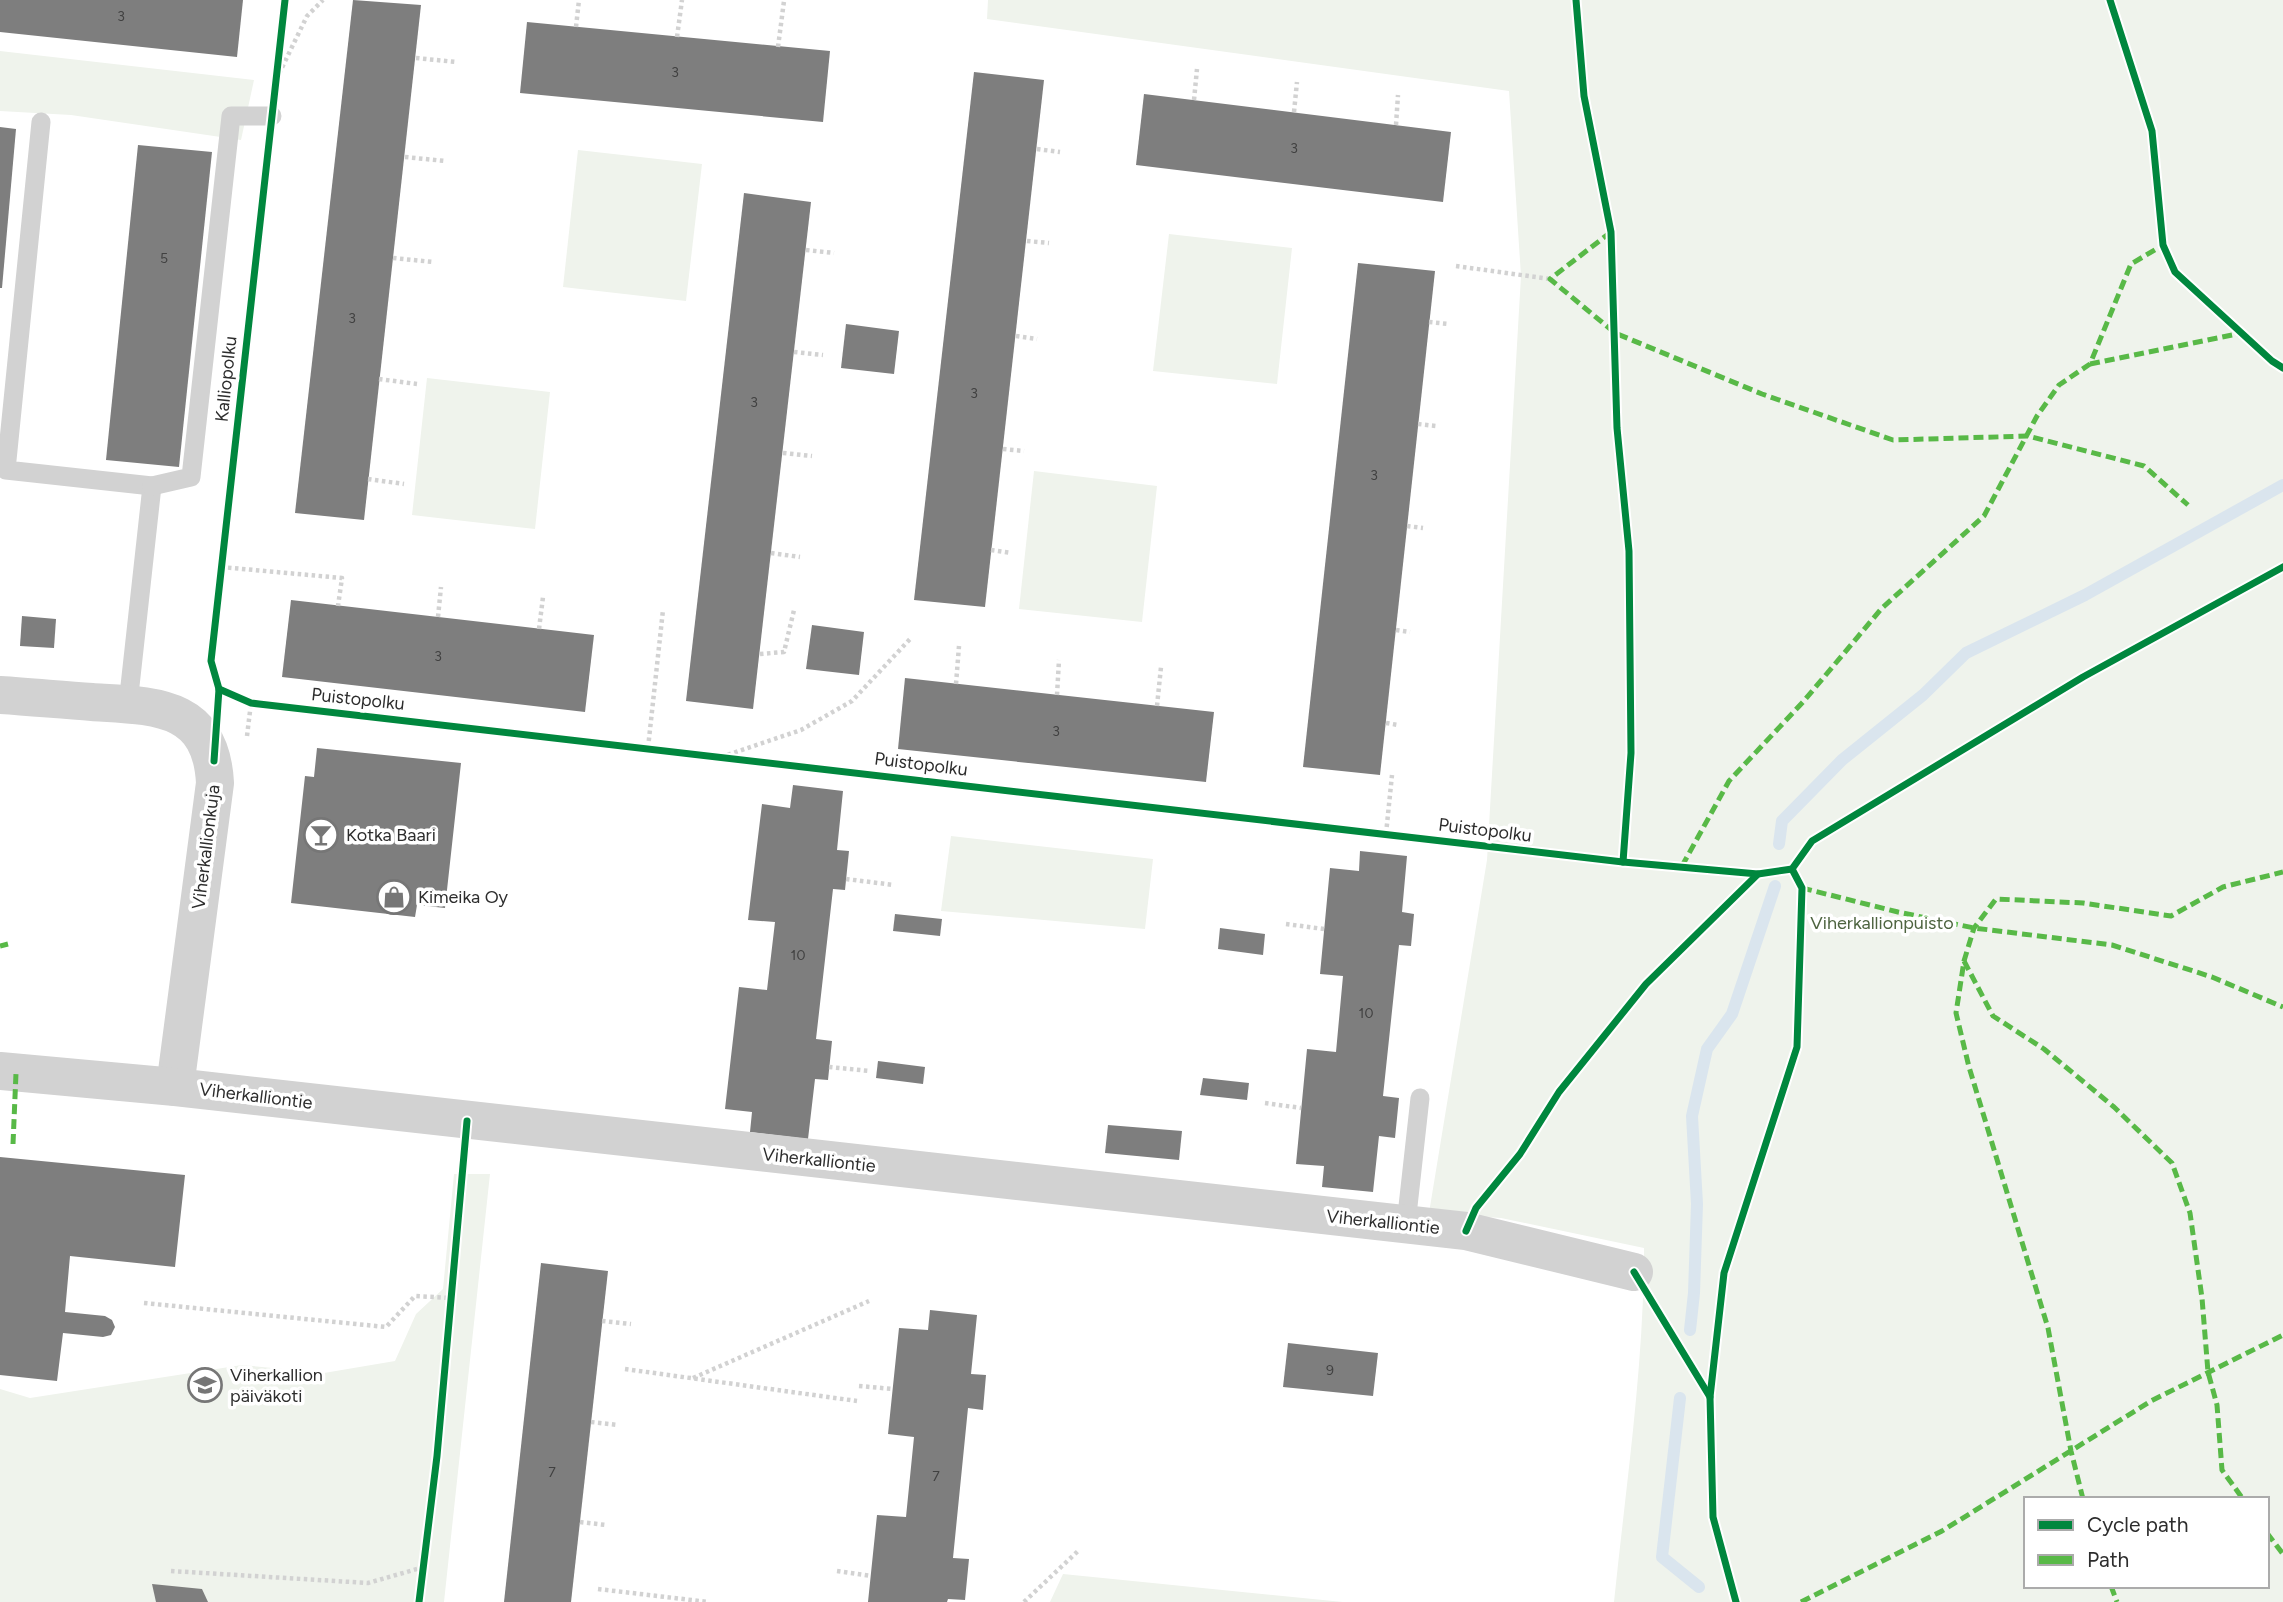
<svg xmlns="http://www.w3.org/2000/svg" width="2283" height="1602" font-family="Figtree,sans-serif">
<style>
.green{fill:#eff3ec;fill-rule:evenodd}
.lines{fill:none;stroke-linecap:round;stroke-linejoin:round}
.stream{stroke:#dae5ee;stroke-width:12}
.building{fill:#7e7e7e}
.path{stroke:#d2d2d2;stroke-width:4.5;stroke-dasharray:3.5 3.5;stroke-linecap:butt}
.lane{stroke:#d2d2d2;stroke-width:19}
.street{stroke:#d2d2d2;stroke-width:38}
.quiet{stroke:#58b947;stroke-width:5;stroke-dasharray:10 5;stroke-linecap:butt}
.cycleway-casing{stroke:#fff;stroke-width:11}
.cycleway{stroke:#00873e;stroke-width:7}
.labels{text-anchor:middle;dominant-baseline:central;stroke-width:7;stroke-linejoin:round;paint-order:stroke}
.number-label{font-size:14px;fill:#414141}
.street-label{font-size:18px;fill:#2d2d2d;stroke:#fff}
.poi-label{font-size:18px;fill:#2d2d2d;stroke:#fff;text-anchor:start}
.park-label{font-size:18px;fill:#4e6440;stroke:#fff}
</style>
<rect width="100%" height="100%" fill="#fff"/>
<g class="green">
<path d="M988,0H2283V1602H1614C1626,1485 1644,1366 1644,1248L1501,1218L1429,1213L1487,860L1521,276L1509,91L987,19ZM2026,1499H2267V1586H2026Z"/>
<path d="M0,51L254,80L241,140L71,115L0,111Z"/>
<path d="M578,150L702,164L686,301L563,287Z"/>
<path d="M1169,234L1292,248L1277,384L1153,371Z"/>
<path d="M427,378L550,392L535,529L412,515Z"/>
<path d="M1034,471L1157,486L1142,622L1019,609Z"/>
<path d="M951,836L1153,859L1145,929L941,911Z"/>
<path d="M454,1174H490L444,1602H0V1389L30,1398L242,1365L324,1373L395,1361L416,1314L443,1289Z"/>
<path d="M1063,1574L1343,1602H1050Z"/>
</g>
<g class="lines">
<g class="stream">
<path d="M1779,844L1782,821L1842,760L1923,695L1966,653L2085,595L2283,485"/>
<path d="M1690,1330L1694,1293L1697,1204L1692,1116L1707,1049L1732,1014L1775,886"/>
<path d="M1680,1398L1662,1557L1699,1587"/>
</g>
</g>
<g class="building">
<path d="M0,0H243L237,57L0,32Z"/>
<path d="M353,0L421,5L364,520L295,513Z"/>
<path d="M527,22L830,51L823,122L520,93Z"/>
<path d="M974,72L1044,80L985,607L914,600Z"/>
<path d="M1144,94L1451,132L1443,202L1136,165Z"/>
<path d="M0,127L16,129L2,288H0Z"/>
<path d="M138,145L212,152L179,467L106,460Z"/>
<path d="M744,193L811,202L753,709L686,701Z"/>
<path d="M1358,263L1435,271L1380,775L1303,767Z"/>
<path d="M846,324L899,331L894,374L841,368Z"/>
<path d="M291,600L594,635L585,712L282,677Z"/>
<path d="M22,616L56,619L54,648L20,646Z"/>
<path d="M812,625L864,632L859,675L806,669Z"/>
<path d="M905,678L1214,712L1206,782L898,749Z"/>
<path d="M317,748L461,763L445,908L417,905L415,917L291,903L305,776L314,777Z"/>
<path d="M793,785L843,791L837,850L849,851L845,890L833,889L816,1039L832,1041L828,1080L815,1079L808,1139L750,1132L752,1112L725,1109L739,987L767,990L775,922L748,920L762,804L790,808Z"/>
<path d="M1360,851L1407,856L1402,912L1414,914L1411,946L1399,945L1383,1096L1399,1098L1395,1138L1379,1136L1373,1192L1322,1187L1324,1166L1296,1164L1307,1049L1336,1052L1343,976L1320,974L1330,868L1359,871Z"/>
<path d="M895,914L942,919L940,936L893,931Z"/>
<path d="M1220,928L1265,934L1263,955L1218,949Z"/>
<path d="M878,1061L925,1067L923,1084L876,1078Z"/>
<path d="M1203,1078L1249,1083L1247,1100L1200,1095Z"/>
<path d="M1108,1125L1182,1131L1179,1160L1105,1153Z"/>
<path d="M0,1157L185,1175L175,1267L70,1256L65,1312L105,1316L112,1320L115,1327L111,1335L103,1337L63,1333L57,1381L0,1375Z"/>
<path d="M541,1263L608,1271L571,1602H504Z"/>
<path d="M930,1310L977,1315L971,1374L986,1375L983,1410L968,1408L953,1558L969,1559L965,1600L948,1599L947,1602H868L877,1515L906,1517L914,1437L888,1434L899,1328L928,1330Z"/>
<path d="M1288,1343L1378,1353L1373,1396L1283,1387Z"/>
<path d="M152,1584L202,1589L208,1602H156Z"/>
</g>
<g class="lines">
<g class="path">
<path d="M576,27L579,0"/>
<path d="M677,37L682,0"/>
<path d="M778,47L784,1"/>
<path d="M416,58L456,62"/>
<path d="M276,80L307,16L323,0"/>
<path d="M1194,100L1197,69"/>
<path d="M1294,112L1297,82"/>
<path d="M1396,125L1398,95"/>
<path d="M1037,149L1060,152"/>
<path d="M405,157L445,161"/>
<path d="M1027,241L1049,243"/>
<path d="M806,250L834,253"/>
<path d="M393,258L433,262"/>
<path d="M1456,266L1550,279"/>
<path d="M1429,322L1449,324"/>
<path d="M1016,336L1037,339"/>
<path d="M794,352L823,355"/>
<path d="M379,379L417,384"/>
<path d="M1418,424L1436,426"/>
<path d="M1003,449L1024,451"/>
<path d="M783,453L812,456"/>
<path d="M368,479L404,484"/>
<path d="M1407,526L1423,528"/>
<path d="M991,550L1011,553"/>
<path d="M771,553L800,557"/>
<path d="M221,567L342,578L338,606"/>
<path d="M438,617L441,587"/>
<path d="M539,629L543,597"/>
<path d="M1396,630L1410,632"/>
<path d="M760,654L784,652L794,610"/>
<path d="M956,684L959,646"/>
<path d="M1057,695L1059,660"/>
<path d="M1157,706L1161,667"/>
<path d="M1386,723L1398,725"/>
<path d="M247,736L251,703"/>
<path d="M648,748L663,610"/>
<path d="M721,757L801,730L852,701L911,638"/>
<path d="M1386,834L1392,775"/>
<path d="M846,879L894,885"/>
<path d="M1286,924L1324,929"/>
<path d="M829,1067L870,1071"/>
<path d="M1265,1103L1301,1108"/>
<path d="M144,1303L386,1327L415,1296L451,1298"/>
<path d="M602,1321L631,1324"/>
<path d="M625,1369L857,1401"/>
<path d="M693,1378L869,1301"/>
<path d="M859,1386L893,1389"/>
<path d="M591,1422L618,1425"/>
<path d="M580,1522L606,1525"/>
<path d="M171,1571L368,1583L424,1567"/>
<path d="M837,1571L871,1576"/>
<path d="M598,1589L708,1602"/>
<path d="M1024,1602L1078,1551"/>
</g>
<g class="lane">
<path d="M41,122L6,470L152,486L128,704"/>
<path d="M152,486L191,477L231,116H272"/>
<path d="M1406,1224L1420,1098"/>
</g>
<g class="street">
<path d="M0,695C31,697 62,700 92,702C154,706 211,704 215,783L175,1087"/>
<path d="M0,1071L175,1087L1466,1231L1634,1272"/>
</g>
<g class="quiet">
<path d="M1611,232L1550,279L1615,333L1762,394L1893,440L2028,436L2144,466L2188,505"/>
<path d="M2090,364L2242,333"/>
<path d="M1682,866L1729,781L1803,702L1882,608L1984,516L2037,416L2059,385L2090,364L2131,264L2163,245"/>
<path d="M1802,888L1898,912L1974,928L2112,945L2212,977L2283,1007"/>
<path d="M0,946L8,944"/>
<path d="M1964,961L1993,1016L2044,1049L2114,1107L2172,1163L2190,1213L2202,1298L2208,1372L2217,1405L2222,1470L2243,1499"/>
<path d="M13,1144L16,1073"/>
<path d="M2083,1499L2071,1451L2048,1328L1969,1067L1956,1013L1964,961L1974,928L1996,899L2083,903L2171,916L2223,887L2283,872"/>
<path d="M2267,1533L2283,1554"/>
<path d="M2111,1586L2117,1602"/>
<path d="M1801,1602L1942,1531L2151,1401L2283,1335"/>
</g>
<g class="cycleway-casing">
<g id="cycleway">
<path d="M1576,0L1584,96L1611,232L1617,428L1629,551L1631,753L1623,862"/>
<path d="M2110,0L2152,131L2163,245L2175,272L2272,361L2283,368"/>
<path d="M219,689L251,703L259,704L1623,862L1758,874"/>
<path d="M214,761L219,689L211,661L285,0"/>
<path d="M1466,1231L1476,1208L1520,1154L1559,1092L1646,984L1758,874L1792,869L1812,841L2083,677L2283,567"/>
<path d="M1634,1272L1710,1397L1713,1517L1736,1602"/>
<path d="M1710,1397L1724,1273L1797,1047L1802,888L1792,869"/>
<path d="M419,1602L437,1456L467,1121"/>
</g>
</g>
<use href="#cycleway" class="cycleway"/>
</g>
<defs>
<g id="bar-ring" transform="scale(1.75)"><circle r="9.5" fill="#fff" stroke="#767676" stroke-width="1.5"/><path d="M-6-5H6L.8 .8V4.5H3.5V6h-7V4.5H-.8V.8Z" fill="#767676"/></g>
<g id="shop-ring" transform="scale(1.75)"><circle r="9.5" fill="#fff" stroke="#767676" stroke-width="1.5"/><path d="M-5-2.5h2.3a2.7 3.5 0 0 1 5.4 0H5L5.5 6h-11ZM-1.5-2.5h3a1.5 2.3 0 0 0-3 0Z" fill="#767676"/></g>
<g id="school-ring" transform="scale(1.75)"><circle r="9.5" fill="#fff" stroke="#767676" stroke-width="1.5"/><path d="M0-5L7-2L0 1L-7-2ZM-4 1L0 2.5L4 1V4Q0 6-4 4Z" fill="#767676"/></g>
</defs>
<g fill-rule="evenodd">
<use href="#bar-ring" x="321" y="835"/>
<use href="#shop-ring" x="394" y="897"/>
<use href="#school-ring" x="205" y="1385"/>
</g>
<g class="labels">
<g class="number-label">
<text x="121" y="16">3</text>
<text x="675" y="72">3</text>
<text x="1294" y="148">3</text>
<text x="164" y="258">5</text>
<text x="352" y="318">3</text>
<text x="974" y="393">3</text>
<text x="754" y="402">3</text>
<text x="1374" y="475">3</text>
<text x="438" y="656">3</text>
<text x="1056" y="731">3</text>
<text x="798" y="955">10</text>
<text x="1366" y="1013">10</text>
<text x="1330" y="1370">9</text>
<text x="552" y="1472">7</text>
<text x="936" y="1476">7</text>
</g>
<g class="street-label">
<text transform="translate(226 379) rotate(-84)">Kalliopolku</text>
<text transform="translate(358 699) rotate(6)">Puistopolku</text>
<text transform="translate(921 764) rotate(7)">Puistopolku</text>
<text transform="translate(1485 830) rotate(7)">Puistopolku</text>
<text transform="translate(206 847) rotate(-83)">Viherkallionkuja</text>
<text transform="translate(256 1096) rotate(7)">Viherkalliontie</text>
<text transform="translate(819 1160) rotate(6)">Viherkalliontie</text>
<text transform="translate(1383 1222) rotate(6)">Viherkalliontie</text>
</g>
<g class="poi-label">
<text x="346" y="835">Kotka Baari</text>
<text x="418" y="897">Kimeika Oy</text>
<text x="230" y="1375">Viherkallion<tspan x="230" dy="21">päiväkoti</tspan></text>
</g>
<g class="park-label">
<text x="1882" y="923">Viherkallionpuisto</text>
</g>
</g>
<rect x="2024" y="1497" width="245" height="91" fill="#ffffff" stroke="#ababab" stroke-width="2"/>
<rect x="2038" y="1520" width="35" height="10" fill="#00873e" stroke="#ababab" stroke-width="2"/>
<text x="2087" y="1532" font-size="21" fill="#2d2d2d">Cycle path</text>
<rect x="2038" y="1555" width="35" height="10" fill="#58b947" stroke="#ababab" stroke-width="2"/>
<text x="2087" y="1567" font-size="21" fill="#2d2d2d">Path</text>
</svg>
